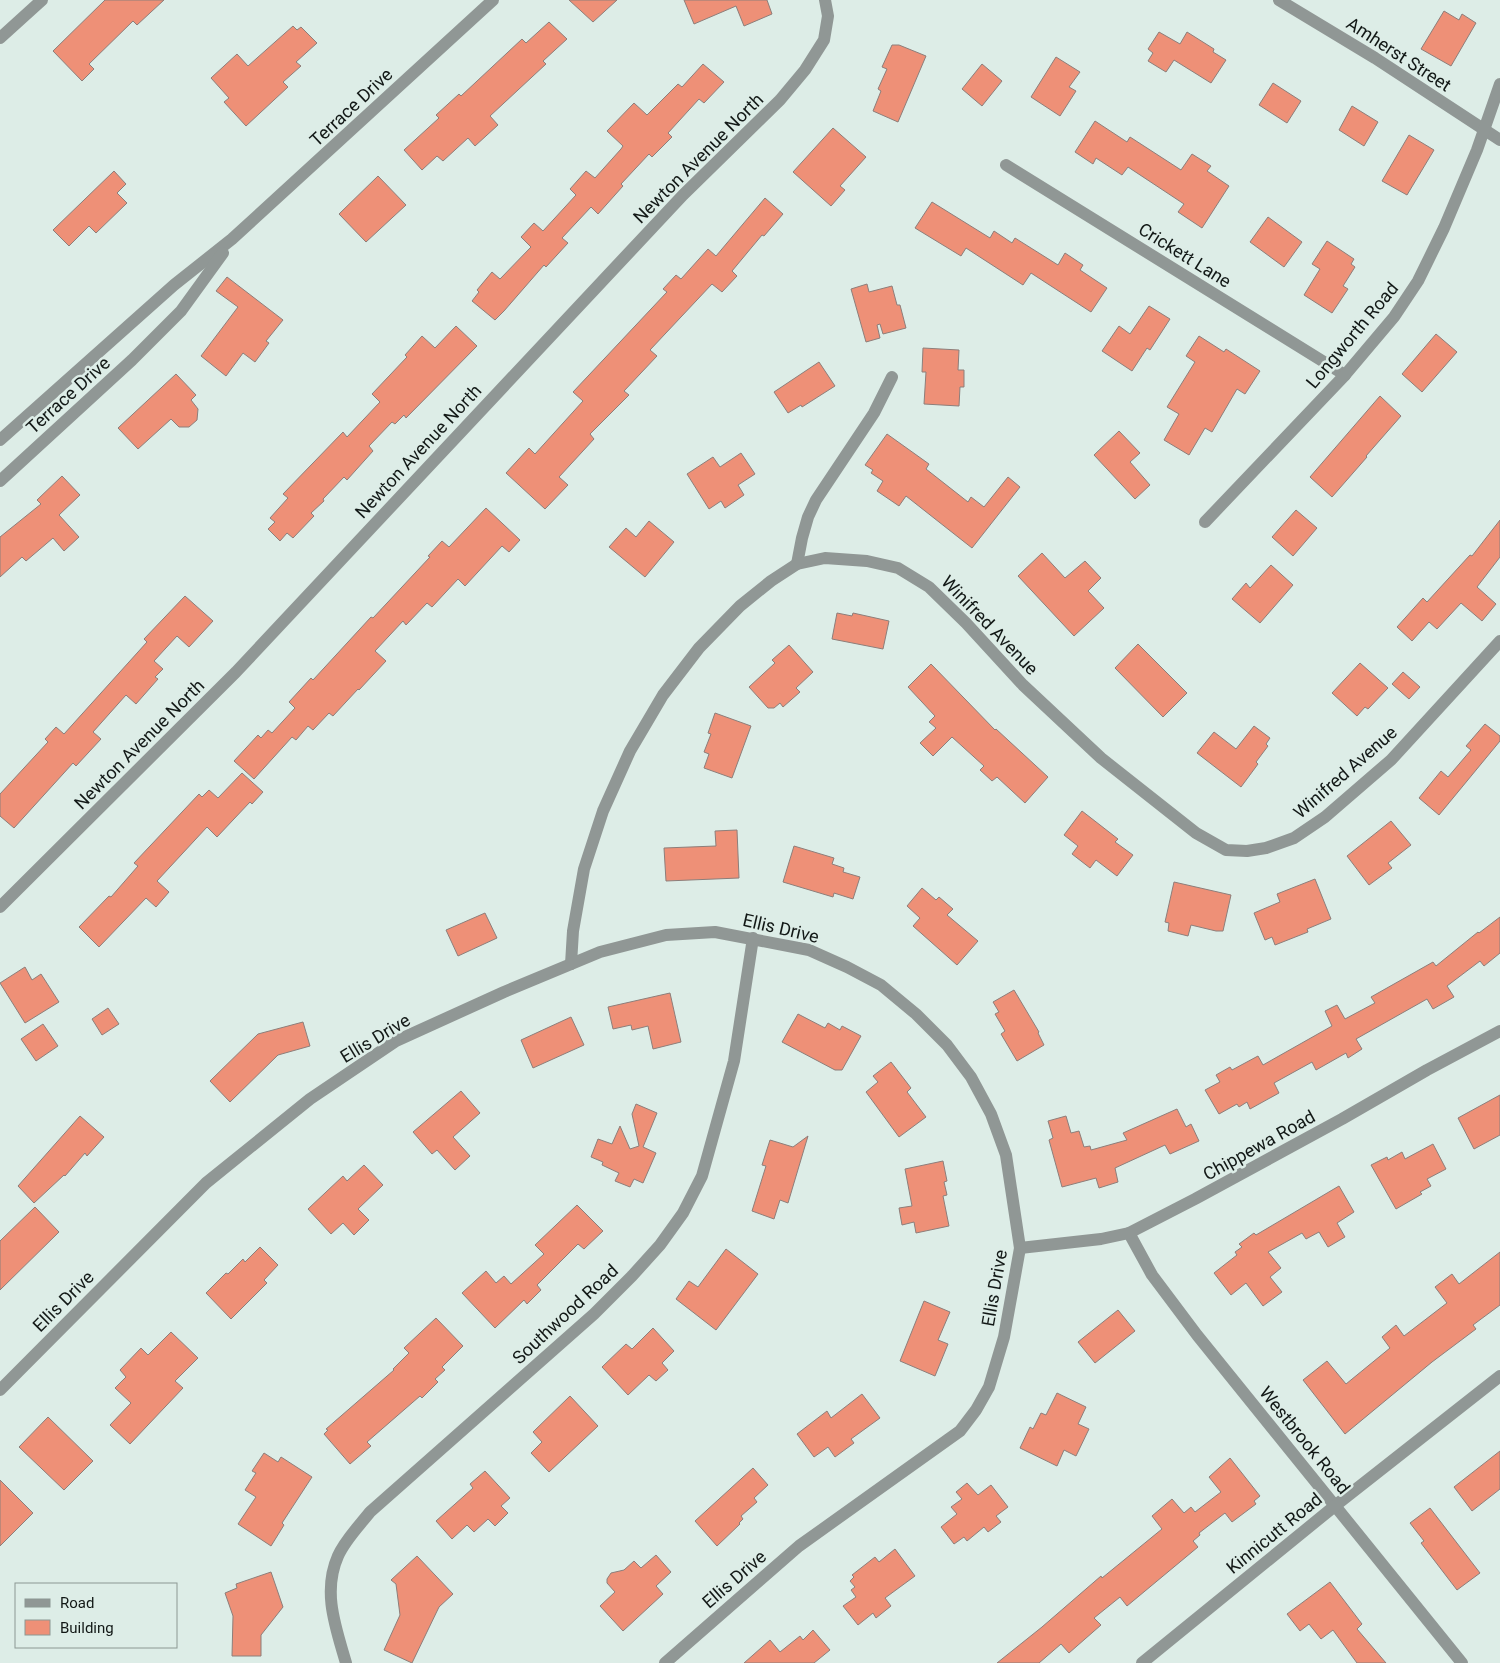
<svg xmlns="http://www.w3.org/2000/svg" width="1500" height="1663" font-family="Roboto,sans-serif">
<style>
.building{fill:#ee9077;stroke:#8d7e7a}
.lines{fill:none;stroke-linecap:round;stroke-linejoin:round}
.minor{stroke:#909795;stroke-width:12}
.labels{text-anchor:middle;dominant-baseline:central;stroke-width:5;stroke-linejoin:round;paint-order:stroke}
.street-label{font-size:18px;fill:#121816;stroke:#ddede7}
</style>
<rect width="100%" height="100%" fill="#ddede7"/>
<g class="building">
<path d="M105,0H164L137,25L133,21L89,64L94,69L82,81L53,51Z"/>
<path d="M569,0H617L593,22Z"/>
<path d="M684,0H767L772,14L744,26L736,6L694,24Z"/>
<path d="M1444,11L1459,20L1462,14L1476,23L1451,66L1421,49Z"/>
<path d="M549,22L567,39L543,61L546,64L490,116L498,125L475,146L468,138L443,161L437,156L422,170L404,150L439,118L436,115L459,94L461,96L522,39L526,43Z"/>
<path d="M293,26L297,30L301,27L317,43L296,62L301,66L283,82L288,87L246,126L224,102L229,98L211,78L237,54L248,66Z"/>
<path d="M1159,32L1180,44L1187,32L1214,49L1213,52L1226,60L1211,83L1174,60L1166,72L1148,61L1153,53L1148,49Z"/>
<path d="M892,45H899L926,56L898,122L873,111L881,91L878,89L887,69L882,67Z"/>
<path d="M1056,57L1080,72L1069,87L1076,91L1060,116L1031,97Z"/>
<path d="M703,64L724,82L704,103L699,99L668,133L672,137L652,157L649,154L621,184L623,186L598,214L591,207L562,238L568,243L546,267L544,265L504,311L495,320L472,301L479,292L477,290L492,272L500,279L531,247L521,237L534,223L543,231L576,195L570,189L586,171L595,178L621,149L623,146L607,131L634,103L647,115L678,84L682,87Z"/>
<path d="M982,64L1002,81L982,106L962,89Z"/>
<path d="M1273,83L1301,101L1287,123L1259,105Z"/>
<path d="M1352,106L1378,122L1364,146L1339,130Z"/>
<path d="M1095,121L1127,142L1130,137L1181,170L1192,154L1211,166L1207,171L1229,186L1202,228L1178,212L1184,204L1128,167L1122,175L1096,158L1093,164L1075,152Z"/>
<path d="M833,128L866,157L840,186L845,190L831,206L793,172Z"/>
<path d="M1409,135L1434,150L1407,195L1382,181Z"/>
<path d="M114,171L126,184L117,193L127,203L96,233L89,226L69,246L53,230Z"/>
<path d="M378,176L406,205L366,242L339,214Z"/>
<path d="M765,198L783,214L764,236L762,235L732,271L737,276L722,292L712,284L650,350L657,356L624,391L629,395L590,434L594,439L559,477L568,485L545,509L506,473L529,448L535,454L583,401L573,392L667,292L663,289L676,275L681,279L708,249L716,256Z"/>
<path d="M932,202L990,238L994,231L1012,243L1015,238L1058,265L1065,253L1083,265L1080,270L1107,288L1091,312L1031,273L1023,285L966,248L961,256L915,228Z"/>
<path d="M1268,217L1302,242L1284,267L1250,242Z"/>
<path d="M1327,241L1354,259L1351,264L1355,267L1343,286L1348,289L1332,313L1304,295L1320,269L1312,264Z"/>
<path d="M227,277L283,320L266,341L269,343L255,362L243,353L226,376L201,356L238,307L216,291Z"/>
<path d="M867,284L869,292L892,286L897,305H900L906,328L883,334L880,324L877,325L880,338L866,342L851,289Z"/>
<path d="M1149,306L1170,319L1150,350L1147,348L1132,371L1102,351L1119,326L1130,334Z"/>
<path d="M456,326L477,346L406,418L404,415L395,424L392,422L369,446L373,451L347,480L344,477L323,499L324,501L311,513L314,516L293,538L287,533L280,541L268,529L275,522L270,518L288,498L283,494L343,432L347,437L380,402L372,394L407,357L405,355L422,336L435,348Z"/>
<path d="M1436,334L1457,352L1422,392L1402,374Z"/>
<path d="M1199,336L1224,352L1226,349L1260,371L1245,394L1237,389L1212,432L1205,428L1189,455L1164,440L1179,414L1167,407L1195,362L1186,356Z"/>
<path d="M923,348L959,350L958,370H964V387H960L959,406L924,404L926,372H922Z"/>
<path d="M819,362L835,386L802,407L801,405L788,413L774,392Z"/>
<path d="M176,374L196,395L191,400L198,409L197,420L189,427H179L171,419L138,449L118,428Z"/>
<path d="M1380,396L1401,416L1366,456L1367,457L1332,497L1310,477Z"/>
<path d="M1119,431L1140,453L1130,462L1150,485L1135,499L1094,455Z"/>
<path d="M887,434L929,464L926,469L968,502L971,497L984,507L1008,477L1020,487L972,548L906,496L899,506L877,491L883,481L871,473L873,470L865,465Z"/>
<path d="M741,453L755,474L738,485L744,495L725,508L721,501L709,509L687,474L713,457L720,467Z"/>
<path d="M62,476L80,495L59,515L79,537L64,551L53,538L26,561L22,557L0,577V537L41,504L37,500Z"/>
<path d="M486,508L520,540L509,552L502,546L465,586L458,579L432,607L427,603L406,625L403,621L375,651L386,661L359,690L358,689L333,716L329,713L313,730L308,726L296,740L292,737L254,779L234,761L258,735L261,738L268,730L272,733L295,708L289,702L311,678L313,680L371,617L373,618L430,557L428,556L442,541L449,547Z"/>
<path d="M1296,510L1317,528L1293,556L1272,537Z"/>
<path d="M1500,520V557L1477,587L1496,604L1482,621L1461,603L1437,629L1429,622L1412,641L1397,627L1423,598L1427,602L1470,555L1472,556Z"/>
<path d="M649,521L674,542L645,577L609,547L626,528L636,537Z"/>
<path d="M1042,553L1065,578L1085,561L1101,578L1088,591L1104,608L1074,636L1018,576Z"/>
<path d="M1271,565L1293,585L1260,623L1232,599L1246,583L1250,588Z"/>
<path d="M185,596L213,621L189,647L177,636L154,661L163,669L155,677L158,679L136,704L126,695L93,732L101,739L76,766L73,763L14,828L0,816V794L48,742L45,739L56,727L64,734L147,642L144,639Z"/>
<path d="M837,613L852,616L853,613L889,621L883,649L832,639Z"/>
<path d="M1138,644L1187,693L1163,717L1115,668Z"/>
<path d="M789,645L813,672L796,688L800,692L783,707L780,703L774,708H768L749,687L775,663L772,660Z"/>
<path d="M1360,663L1388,688L1368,709L1365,707L1357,716L1332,693Z"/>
<path d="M931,664L995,730L996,729L1048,777L1025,803L997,777L992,781L980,770L984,766L952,737L933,756L920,743L936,728L929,722L935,716L908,687Z"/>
<path d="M1403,672L1420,687L1409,699L1392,684Z"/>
<path d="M715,713L751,726L732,778L704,768L709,754L704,752L711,734L708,733Z"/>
<path d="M1485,724L1500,736V741L1439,815L1419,798L1441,771L1448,777L1471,750L1466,746Z"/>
<path d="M1254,726L1270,738L1266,744L1268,746L1256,762L1258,764L1241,787L1197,753L1214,732L1236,749Z"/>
<path d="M242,773L263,792L252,804L250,802L217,837L207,827L157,881L169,892L156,907L146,898L99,947L79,927L109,896L111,897L138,866L134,863L199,794L202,797L209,790L218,798Z"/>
<path d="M1082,811L1118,839L1115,842L1133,855L1117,876L1096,860L1090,868L1072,854L1078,846L1064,835Z"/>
<path d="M1391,821L1411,845L1388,863L1392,868L1369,885L1347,856Z"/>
<path d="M737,830L739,878L666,881L664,848L716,846L715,831Z"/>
<path d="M794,846L834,858L832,864L844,868L843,872L860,877L853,899L834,893L833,897L783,882Z"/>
<path d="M1315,879L1331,919L1307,929L1308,932L1275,945L1272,937L1265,940L1254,913L1280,902L1277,894Z"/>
<path d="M1174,882L1231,895L1223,931H1216L1191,925L1188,936L1168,931L1169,923L1165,922Z"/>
<path d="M922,888L936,900L939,897L953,909L947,915L978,941L957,965L913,926L920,918L907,906Z"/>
<path d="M485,913L497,938L458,956L446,930Z"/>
<path d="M1500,917V953L1484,966L1480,961L1447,986L1454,997L1433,1009L1427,999L1356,1039L1362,1049L1348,1058L1346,1053L1316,1070L1312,1062L1274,1083L1279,1093L1250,1109L1247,1102L1239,1107L1237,1104L1219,1114L1205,1090L1220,1082L1216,1075L1230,1067L1232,1070L1258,1056L1263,1065L1332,1026L1325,1011L1337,1005L1345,1019L1375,1003L1371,997L1433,962L1436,966L1478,932L1479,933Z"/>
<path d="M25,967L32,980L41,974L59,1002L25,1023L0,983Z"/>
<path d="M1014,990L1039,1032L1038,1033L1044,1045L1017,1061L1001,1034L1005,1031L995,1014L999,1012L993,1002Z"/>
<path d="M670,993L681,1042L653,1049L648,1026L632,1030L631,1025L613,1029L608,1007Z"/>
<path d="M108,1008L119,1024L102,1035L92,1019Z"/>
<path d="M798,1014L825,1028L828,1023L840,1030L842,1026L861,1036L842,1070H835L782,1042Z"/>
<path d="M571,1017L584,1045L533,1068L521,1040Z"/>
<path d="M303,1022L310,1046L278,1055L230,1102L210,1081L258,1034Z"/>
<path d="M43,1024L58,1046L36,1061L21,1039Z"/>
<path d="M891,1062L911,1088L907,1092L926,1117L899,1137L866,1092L878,1082L873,1076Z"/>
<path d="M461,1091L480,1113L453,1137L470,1156L455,1170L437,1150L432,1154L413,1132Z"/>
<path d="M1500,1095V1135L1474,1149L1458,1118Z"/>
<path d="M636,1104L657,1113L643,1147L656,1153L643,1183L634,1179L630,1187L615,1181L619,1173L602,1165L603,1162L591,1157L598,1139L612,1144L620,1126L630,1149L639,1146L632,1114Z"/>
<path d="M1177,1109L1186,1127L1191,1124L1199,1141L1170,1154L1165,1145L1115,1168L1118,1182L1099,1188L1096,1178L1062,1187L1049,1140L1053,1138L1048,1121L1066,1116L1071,1133L1079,1131L1084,1147L1090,1146L1091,1150L1127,1140L1123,1133Z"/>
<path d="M80,1116L104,1137L87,1156L85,1153L65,1176L64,1175L34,1203L18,1186Z"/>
<path d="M808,1136L788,1203L780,1200L774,1219L752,1211L766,1166L762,1165L770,1140L793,1147Z"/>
<path d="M1433,1144L1446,1169L1427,1179L1431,1186L1420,1192L1422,1194L1396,1209L1371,1165L1387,1157L1388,1160L1402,1152L1405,1159Z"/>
<path d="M943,1161L947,1181L944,1182L947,1195L943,1196L949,1226L916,1233L914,1222L902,1225L899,1208L912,1206L905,1169Z"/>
<path d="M364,1165L383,1185L358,1209L369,1220L354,1235L343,1223L331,1234L308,1209L343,1176L347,1181Z"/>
<path d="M1339,1186L1354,1212L1337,1223L1345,1237L1328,1247L1319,1232L1306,1239L1302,1233L1268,1252L1281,1268L1270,1277L1282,1292L1263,1306L1246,1283L1231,1295L1214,1273L1237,1255L1235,1252L1242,1247L1239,1244L1254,1233L1256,1235Z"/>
<path d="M577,1205L603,1231L584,1249L578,1244L537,1285L541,1290L527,1304L524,1300L495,1328L462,1293L486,1271L496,1283L504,1276L511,1284L544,1254L535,1245Z"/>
<path d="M35,1207L59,1232L0,1290V1241Z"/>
<path d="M260,1247L278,1265L264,1280L267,1283L231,1319L206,1293L226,1273L228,1274L243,1259L245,1262Z"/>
<path d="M726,1249L758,1274L716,1330L676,1299L689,1281L698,1287Z"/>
<path d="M1500,1252V1305L1473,1325L1476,1329L1432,1362L1345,1434L1303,1380L1327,1361L1346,1384L1390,1348L1382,1337L1396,1325L1404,1336L1447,1303L1435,1287L1452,1274L1459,1284Z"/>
<path d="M924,1301L950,1312L938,1340L948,1344L935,1376L900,1361Z"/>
<path d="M1118,1310L1135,1331L1095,1363L1078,1342Z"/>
<path d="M436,1318L463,1346L442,1367L445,1370L435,1379L438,1382L422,1398L420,1396L367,1442L371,1446L350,1464L324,1434L328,1430L326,1429L394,1370L393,1369L409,1353L404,1348Z"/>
<path d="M653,1328L674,1351L662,1363L668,1370L656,1381L649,1375L628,1395L602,1367L626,1344L632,1349Z"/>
<path d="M171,1332L198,1358L175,1381L183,1388L130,1444L110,1425L131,1403L115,1388L126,1377L120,1370L141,1348L148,1355Z"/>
<path d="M1057,1393L1086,1407L1078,1424L1089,1429L1076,1456L1064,1450L1057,1466L1020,1448L1030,1427L1033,1429L1041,1413L1046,1415Z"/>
<path d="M862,1394L880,1418L851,1439L854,1443L835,1457L828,1447L814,1457L797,1434L827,1411L831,1418Z"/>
<path d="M570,1396L598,1426L549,1472L531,1453L542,1442L533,1432Z"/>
<path d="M48,1417L93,1461L64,1490L19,1447Z"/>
<path d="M1500,1451V1489L1472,1511L1454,1487Z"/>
<path d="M264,1453L278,1462L281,1457L312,1477L282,1523L284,1525L271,1546L238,1524L256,1497L245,1490L256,1473L252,1471Z"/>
<path d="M1230,1458L1260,1496L1254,1501L1256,1504L1232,1522L1225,1513L1199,1533L1200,1535L1193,1541L1198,1547L1127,1606L1120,1597L1094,1618L1101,1625L1069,1653L1061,1644L1039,1663H997L1042,1627L1101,1576L1102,1578L1162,1529L1152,1516L1172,1499L1184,1513L1191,1507L1195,1512L1221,1492L1209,1477Z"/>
<path d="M753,1468L768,1485L754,1498L757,1502L741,1516L743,1519L739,1523L740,1524L717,1546L695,1521Z"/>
<path d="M485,1471L510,1498L501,1506L508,1513L495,1526L488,1519L474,1532L467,1525L452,1539L436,1521L473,1488L470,1484Z"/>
<path d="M0,1480L33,1513L0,1546Z"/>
<path d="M967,1483L978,1495L991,1485L1008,1507L996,1516L1001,1522L988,1532L984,1527L967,1541L964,1537L954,1544L941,1527L957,1514L951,1507L962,1499L956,1492Z"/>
<path d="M1430,1508L1480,1573L1457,1590L1421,1543L1424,1541L1410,1523Z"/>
<path d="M895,1549L915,1576L885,1598L891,1606L876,1618L873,1613L858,1625L843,1606L856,1597L851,1590L855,1587L850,1581L854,1577L852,1575L875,1557L879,1562Z"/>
<path d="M656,1555L671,1572L656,1586L663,1594L623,1631L600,1606L615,1592L607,1583V1579L611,1573L624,1570L634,1561L641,1568Z"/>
<path d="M417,1556L453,1594L439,1607L412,1663L384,1650L400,1615L396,1584L391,1580Z"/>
<path d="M271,1572L283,1607L261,1635V1656H232L233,1616L225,1593L237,1588L236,1584Z"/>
<path d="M1330,1582L1362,1624L1357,1629L1386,1663H1357L1333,1630L1321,1639L1309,1624L1300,1631L1287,1614Z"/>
<path d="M813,1630L830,1650L814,1663H744L770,1640L780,1652L800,1636L803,1640Z"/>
</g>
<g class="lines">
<g class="minor">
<path d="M1279,0L1375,58L1500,140"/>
<path d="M0,38L42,0"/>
<path d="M1006,165L1345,375"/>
<path d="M0,440L174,285L232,239L493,0"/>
<path d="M0,481L132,360L181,311L223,253"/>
<path d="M1205,522L1345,375L1394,317L1418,281L1444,228L1477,150L1500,84"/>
<path d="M797,564L802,538L808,517L816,500L874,413L892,377"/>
<path d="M0,907L236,672L683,195L780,100L805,70L824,40L828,16L825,0"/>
<path d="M571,964L573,931L584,869L603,811L630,751L663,695L699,648L740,606L771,581L797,564L825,558L867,561L898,568L929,587L966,623L1023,685L1101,758L1196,833L1226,850L1247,851L1266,848L1294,838L1325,817L1391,760L1500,641"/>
<path d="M1129,1233L1152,1275L1197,1335L1462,1663"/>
<path d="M1020,1248L1101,1239L1129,1233L1195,1199L1342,1119L1427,1070L1500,1031"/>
<path d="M0,1390L206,1183L310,1099L396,1041L504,992L600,952L666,935L715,932L809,950L847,967L881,985L916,1014L947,1045L971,1077L991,1114L1006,1155L1020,1248L1004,1337L989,1387L976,1410L960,1431L799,1546L665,1663"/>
<path d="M346,1663C336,1628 322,1592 338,1556C345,1540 359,1526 370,1512L594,1314L632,1276L660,1245L683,1213L702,1176L734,1061L753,938"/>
<path d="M1142,1663L1336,1505L1500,1376"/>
</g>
</g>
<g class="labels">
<g class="street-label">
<text transform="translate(1399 54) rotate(33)">Amherst Street</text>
<text transform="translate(351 107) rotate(-43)">Terrace Drive</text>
<text transform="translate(698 158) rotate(-45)">Newton Avenue North</text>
<text transform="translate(1185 255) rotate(32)">Crickett Lane</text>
<text transform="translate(1352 335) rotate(-50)">Longworth Road</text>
<text transform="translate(68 395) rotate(-42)">Terrace Drive</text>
<text transform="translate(418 451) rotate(-47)">Newton Avenue North</text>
<text transform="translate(990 625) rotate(46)">Winifred Avenue</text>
<text transform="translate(139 744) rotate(-45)">Newton Avenue North</text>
<text transform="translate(1345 772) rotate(-41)">Winifred Avenue</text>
<text transform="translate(781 928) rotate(13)">Ellis Drive</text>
<text transform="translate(375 1038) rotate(-31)">Ellis Drive</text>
<text transform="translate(1259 1145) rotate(-29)">Chippewa Road</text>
<text transform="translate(994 1288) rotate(-80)">Ellis Drive</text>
<text transform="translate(63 1301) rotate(-45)">Ellis Drive</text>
<text transform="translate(565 1314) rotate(-43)">Southwood Road</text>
<text transform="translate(1305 1440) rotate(51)">Westbrook Road</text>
<text transform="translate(1274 1533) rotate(-39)">Kinnicutt Road</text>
<text transform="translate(734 1579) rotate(-41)">Ellis Drive</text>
</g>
</g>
<rect x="15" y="1583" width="162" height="65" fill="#ddede7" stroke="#8c9893"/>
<rect x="25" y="1599" width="25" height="8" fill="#909795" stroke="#8c9893"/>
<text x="60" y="1608" font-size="15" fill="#121816">Road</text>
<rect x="25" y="1620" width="25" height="15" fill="#ee9077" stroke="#8c9893"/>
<text x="60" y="1633" font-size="15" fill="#121816">Building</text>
</svg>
